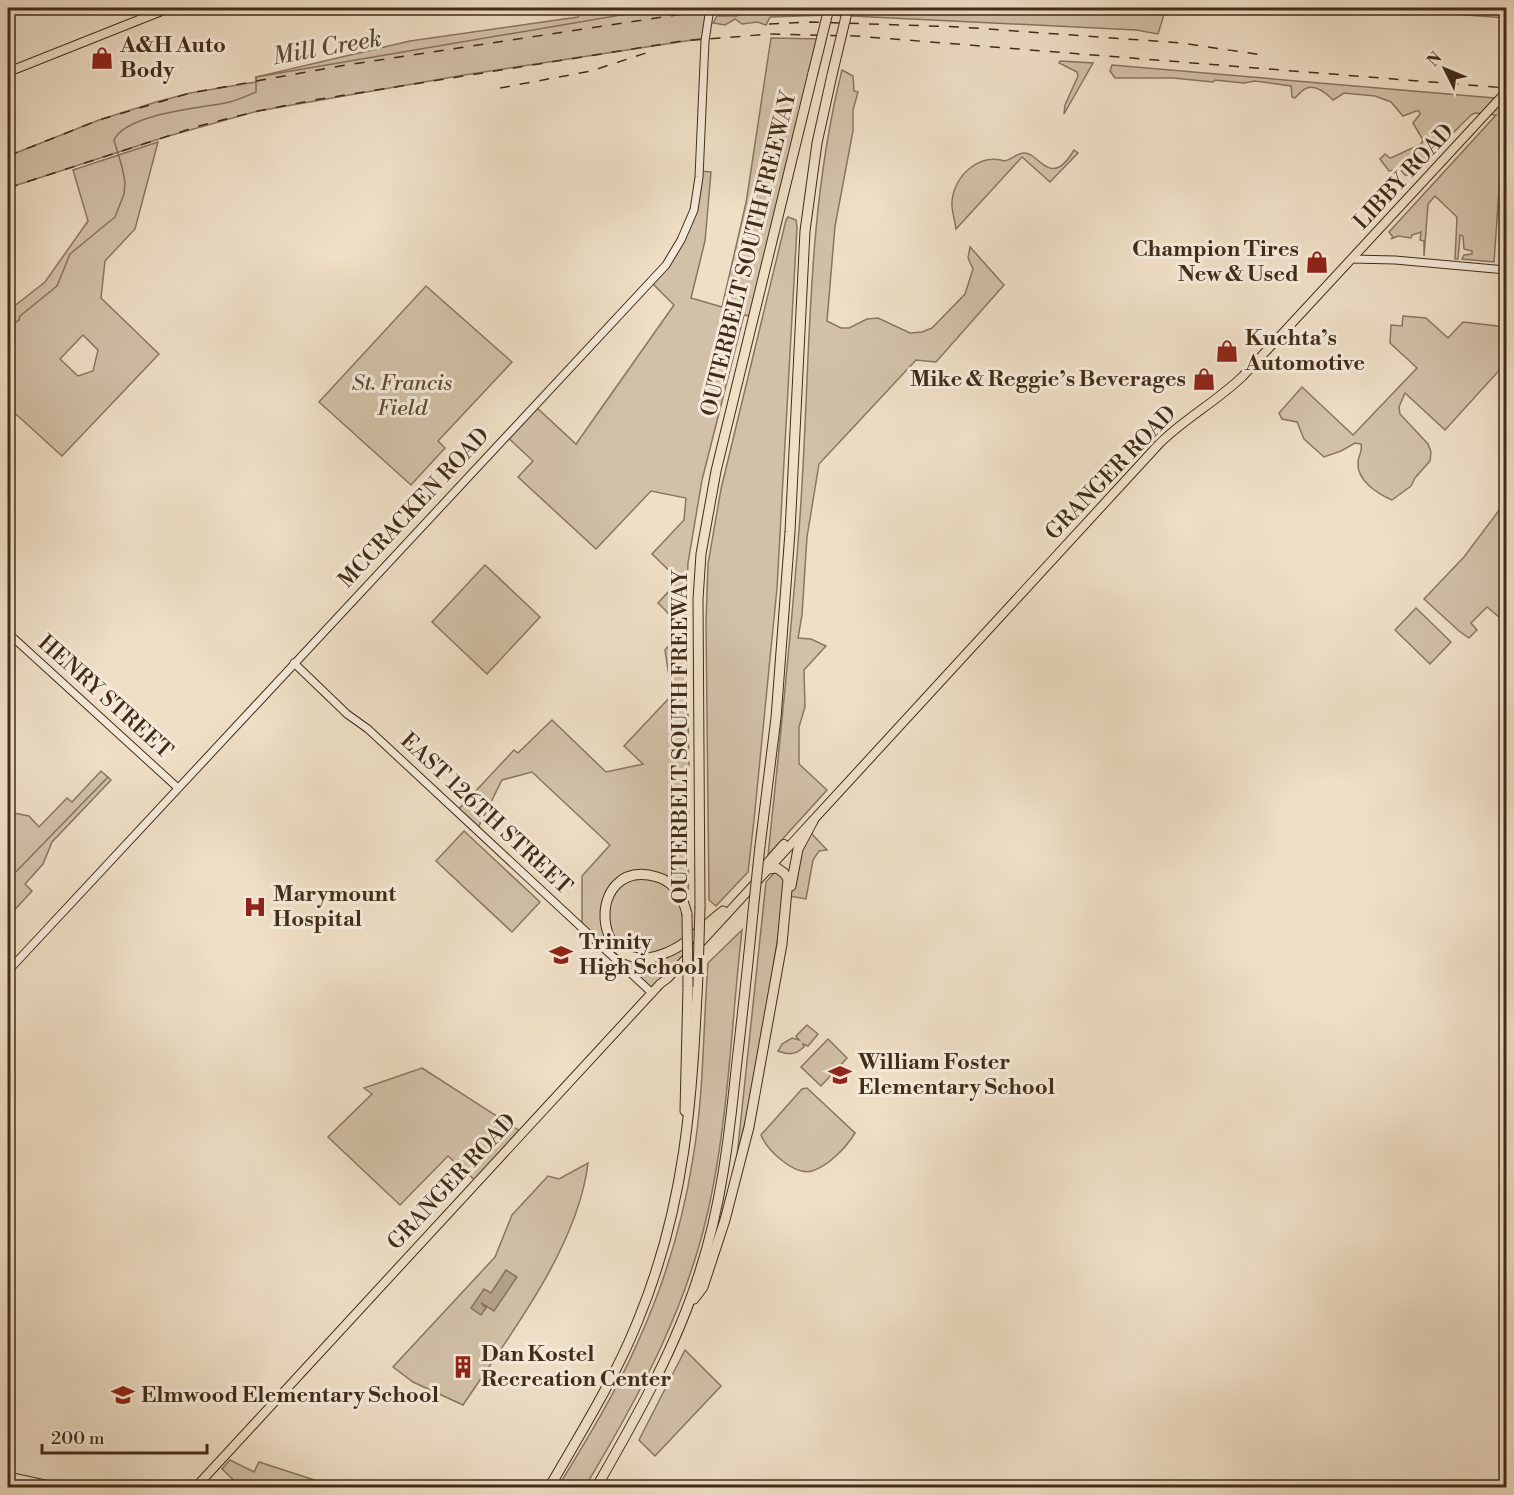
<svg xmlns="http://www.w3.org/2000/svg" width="1514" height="1495" font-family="'Libre Bodoni',serif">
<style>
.green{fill:#d2c1a8;stroke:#8a7660;stroke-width:1.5;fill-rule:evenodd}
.water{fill:#b4a28a;stroke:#86735c;stroke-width:1.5}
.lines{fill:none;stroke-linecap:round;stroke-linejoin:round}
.stream{stroke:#86735c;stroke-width:1.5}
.secondary-casing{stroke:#422c17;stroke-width:9}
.primary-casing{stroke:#422c17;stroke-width:10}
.highway-casing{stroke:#422c17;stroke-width:11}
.secondary{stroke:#f5eada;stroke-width:7}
.primary{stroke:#efdfc6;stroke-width:8}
.highway{stroke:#efdfc6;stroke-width:9}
.rail{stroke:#422c17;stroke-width:1.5;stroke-dasharray:10 10;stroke-linecap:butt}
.highway-bridge-casing{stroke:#422c17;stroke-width:11;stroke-linecap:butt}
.highway-bridge{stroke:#efdfc6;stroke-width:9}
.labels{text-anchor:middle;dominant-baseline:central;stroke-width:6;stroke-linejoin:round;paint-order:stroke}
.poi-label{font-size:22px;font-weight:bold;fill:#422c17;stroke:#f5eada;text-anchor:start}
.street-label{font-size:22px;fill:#422c17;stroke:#f5eada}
.park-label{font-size:22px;font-style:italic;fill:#5f4a34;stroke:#f5eada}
.water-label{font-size:24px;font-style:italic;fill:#5e4a34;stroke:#f5eada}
</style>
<rect width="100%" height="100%" fill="#efdfc6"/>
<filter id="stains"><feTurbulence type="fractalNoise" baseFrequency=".00333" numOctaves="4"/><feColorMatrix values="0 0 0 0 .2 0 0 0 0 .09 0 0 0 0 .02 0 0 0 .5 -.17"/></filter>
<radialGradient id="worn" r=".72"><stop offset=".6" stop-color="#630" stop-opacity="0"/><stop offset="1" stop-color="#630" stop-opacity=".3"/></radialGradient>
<g class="green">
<path d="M583,8H704V10L709,9L705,38L464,75L258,111L165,137L8,188V156L99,120L156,102L190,93L256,82V77L410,41L578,17Z"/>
<path d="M759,8H1166L1158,34L1136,30L830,15L770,17L766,25L757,22L742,24L735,19L725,25L713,23L717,16H737L740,11Z"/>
<path d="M1372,8H1484L1506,11V18Z"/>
<path d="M771,38L822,39L754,317L744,315L702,480L688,563L686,616L689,767L688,957L652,993L582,928V876L610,845L532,772L502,780L477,830L457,811L514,750L518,753L552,720L606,772L643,764L624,746L672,695L665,650C685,630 675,619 658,603L679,580L652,554L684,520L686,498L651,491L596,549L518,477L533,461L506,436L535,406L576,444L674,305L650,281L666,265L694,210L699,171L711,172L705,241L691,298L722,307L746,203Z"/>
<path d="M1060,61L1093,63L1064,114L1065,105L1078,76L1077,72L1059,63Z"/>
<path d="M1112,65L1506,99V127L1503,134L1494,262L1462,259L1464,255L1472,254V251L1464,249L1463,236L1460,235L1458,259H1455L1457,217L1435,196L1428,204L1424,256V241L1420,240L1421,232L1412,235L1411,238L1398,236L1391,239L1393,237L1389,232L1496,115L1475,113L1471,115L1427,159L1408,175H1405L1400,169L1389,171L1380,159L1385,154L1390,158L1393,157L1421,144L1423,140L1413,123L1420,114L1419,111H1416L1403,116L1391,102L1375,96L1344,93L1333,100C1327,94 1316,85 1307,88C1303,89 1298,95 1295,98L1292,97L1291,86L1255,81L1244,83L1215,80L1213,82L1173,78H1115L1110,71Z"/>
<path d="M842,70L853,76L854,91L858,92L853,110V131L835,226L827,321L841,328H849L867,319L878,318L910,333L922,332L932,328L965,294L973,269L968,258L970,247L1004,285L936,362L916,360L819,464L807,537L802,615L798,638L811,639L826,646L804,670L805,707L799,727V764L827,790L768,855C780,742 792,629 800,516C811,365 805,218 842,70Z"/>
<path d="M158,142L135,229L105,261L101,298L159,354L62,456L8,407V311L45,282L88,221L73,170ZM83,335L98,350L93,371L78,376L60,359Z"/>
<path d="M1074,150L1078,153L1050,182L1022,157L956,229C955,220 951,210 952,201C955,175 979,153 1005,161C1012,159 1016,154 1023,153C1039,151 1050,191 1074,150Z"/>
<path d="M788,217L796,220L797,227L777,588L754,820L748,872L716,906L709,900L706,622L708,564L721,489L786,220Z"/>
<path d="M426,286L512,362L438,441L445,448L411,485L319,402Z"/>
<path d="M1403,316L1426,318L1448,338L1463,322L1506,327V363L1445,430L1405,393L1399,407L1400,414L1428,444L1431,452L1430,461L1415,478L1411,486L1392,500C1378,494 1357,481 1358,463C1358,455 1363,452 1361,444L1355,443L1341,451L1324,457L1304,439L1297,422L1282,419L1279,413L1302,387L1353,435L1417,368L1390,343L1391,325L1402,326Z"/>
<path d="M1506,501V623L1487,607L1471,623L1477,630L1469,638L1459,631L1424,599L1464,557Z"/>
<path d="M485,565L540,617L487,674L432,622Z"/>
<path d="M1416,608L1451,642L1430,664L1395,630Z"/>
<path d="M101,771L111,780L52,842L43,864L25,884L32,891L8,917V812L29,816L39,827L67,798L72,802Z"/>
<path d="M464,831L540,902L512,932L436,861Z"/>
<path d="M810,832L827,850L819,851L813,860L806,899L789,896L796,857Z"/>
<path d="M776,871L783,876L786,886L755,1082L737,1156L766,882Z"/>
<path d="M742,930C732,1016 729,1107 712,1192C691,1302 641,1393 585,1487H558C586,1441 615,1394 637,1344C664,1285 683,1222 693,1158C704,1094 703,1028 708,963Z"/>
<path d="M807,1025L818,1034L808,1046L803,1044L804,1047C795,1055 789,1055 778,1051L782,1044L792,1038L799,1040L796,1036Z"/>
<path d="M828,1039L847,1058L821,1086L801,1067Z"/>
<path d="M422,1068L523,1133L477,1182L448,1156L400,1205L328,1137L372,1094L364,1088Z"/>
<path d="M807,1088L855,1133C846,1148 828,1166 812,1171C794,1176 767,1150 761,1135L802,1089Z"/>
<path d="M588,1163C578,1247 510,1335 463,1405L413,1382L393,1367L495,1257L512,1215L548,1176L559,1179Z"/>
<path d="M685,1350L721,1386L655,1456L639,1440Z"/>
<path d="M230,1460L254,1472L259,1462L336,1487H241L222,1469Z"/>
</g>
<path class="water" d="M506,1270L517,1277L494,1311L481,1303L486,1308L481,1315L471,1308L484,1289L491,1293Z"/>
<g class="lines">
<g class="stream">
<path d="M8,327L19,320L20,316L57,286L70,254L115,217L124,194L125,182L122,167L114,140C126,114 199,108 225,103C236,101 246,96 256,92V77L662,8"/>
<path d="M8,880L108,777"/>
</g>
<g class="secondary-casing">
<g id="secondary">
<path d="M1352,259L1395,260L1506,270"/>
<path d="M8,633L178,788"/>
<path d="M294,663L347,714L368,729L652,993"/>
<path d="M8,971L666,265L681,240L694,210L699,177L705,41L710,8"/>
<path d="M8,1476L63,1488"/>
</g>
</g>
<g class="primary-casing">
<g id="primary">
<path d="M8,72L169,8"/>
<path d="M760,871L784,844"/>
<path d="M195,1488L660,984L668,978L1159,444C1184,419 1216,402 1243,376L1506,92"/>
</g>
</g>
<g class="highway-casing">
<g id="highway">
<path d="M760,846L776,718L790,532L805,231L817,143L832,75"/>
<path d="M791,886L798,849L813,821"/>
<path d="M700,906L698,599L701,554L716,471L813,73"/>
<path d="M687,914C683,897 675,882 657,877C584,855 588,987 668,952C688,944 706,924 723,911"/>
<path d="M685,1111L688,987"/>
<path d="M694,1299L703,1287L725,1220L749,1127L782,944L788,879L784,873L777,868L760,870"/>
<path d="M549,1488C580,1434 614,1380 637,1323C686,1205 692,1100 698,975"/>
<path d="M596,1488C636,1418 676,1348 700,1271C721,1206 729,1138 736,1070C742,1018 748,965 753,912"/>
</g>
</g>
<use href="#secondary" class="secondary"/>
<use href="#primary" class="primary"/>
<use href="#highway" class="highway"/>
<g class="rail">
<path d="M769,24L812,22L960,27L1182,43L1262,55"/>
<path d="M500,88L591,71L649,52"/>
<path d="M8,156L99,120L190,93L340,66L722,8"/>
<path d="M8,188L199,126L258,111L314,100L682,41L771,34L856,36L1506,88"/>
</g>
<g class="highway-bridge-casing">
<g id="highway-bridge">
<path d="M813,73L829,8"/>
<path d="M832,75L848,8"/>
<path d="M753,912L760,846"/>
<path d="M687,914L688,987"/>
<path d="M698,975L700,906"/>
</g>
</g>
<use href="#highway-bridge" class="highway-bridge"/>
</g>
<defs>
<g id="shop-bare" transform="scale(1.8)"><path d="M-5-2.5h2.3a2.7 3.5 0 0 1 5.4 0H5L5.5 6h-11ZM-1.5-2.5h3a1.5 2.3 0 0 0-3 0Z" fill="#8f2418" stroke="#f5eada" stroke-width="2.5" paint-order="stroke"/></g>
<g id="hospital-bare" transform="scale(1.8)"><path d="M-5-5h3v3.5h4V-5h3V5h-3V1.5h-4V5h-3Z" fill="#8f2418" stroke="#f5eada" stroke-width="2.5" paint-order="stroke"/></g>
<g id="school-bare" transform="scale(1.8)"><path d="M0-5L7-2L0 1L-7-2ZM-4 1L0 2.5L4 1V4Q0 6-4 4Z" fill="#8f2418" stroke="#f5eada" stroke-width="2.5" paint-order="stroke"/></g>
<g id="building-bare" transform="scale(1.8)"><path d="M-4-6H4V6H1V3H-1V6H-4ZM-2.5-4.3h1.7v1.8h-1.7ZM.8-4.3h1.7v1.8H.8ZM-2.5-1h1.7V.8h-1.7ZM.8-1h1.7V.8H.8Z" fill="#8f2418" stroke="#f5eada" stroke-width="2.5" paint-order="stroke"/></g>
</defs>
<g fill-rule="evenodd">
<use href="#shop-bare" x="102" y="58"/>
<use href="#shop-bare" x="1317" y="262"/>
<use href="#shop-bare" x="1227" y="351"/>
<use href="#shop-bare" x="1204" y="379"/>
<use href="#hospital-bare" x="255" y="907"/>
<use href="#school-bare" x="561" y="955"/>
<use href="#school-bare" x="840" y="1075"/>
<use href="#building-bare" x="463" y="1367"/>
<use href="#school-bare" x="123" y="1395"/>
</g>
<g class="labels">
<g class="poi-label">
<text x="120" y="45">A&amp;H Auto<tspan x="120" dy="25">Body</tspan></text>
<text x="1299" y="249" text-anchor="end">Champion Tires<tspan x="1299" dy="25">New &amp; Used</tspan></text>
<text x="1245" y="338">Kuchta’s<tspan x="1245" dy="25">Automotive</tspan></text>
<text x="1186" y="379" text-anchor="end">Mike &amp; Reggie’s Beverages</text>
<text x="273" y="894">Marymount<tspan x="273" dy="25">Hospital</tspan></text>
<text x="579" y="942">Trinity<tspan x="579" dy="25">High School</tspan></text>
<text x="858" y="1062">William Foster<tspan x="858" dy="25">Elementary School</tspan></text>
<text x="481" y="1354">Dan Kostel<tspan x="481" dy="25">Recreation Center</tspan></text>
<text x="141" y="1395">Elmwood Elementary School</text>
</g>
<g class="street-label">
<text transform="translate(1404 177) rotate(-47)">LIBBY ROAD</text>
<text transform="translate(749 254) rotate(-76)">OUTERBELT SOUTH FREEWAY</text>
<text transform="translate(1111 473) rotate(-46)">GRANGER ROAD</text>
<text transform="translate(414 508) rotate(-47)">MCCRACKEN ROAD</text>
<text transform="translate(105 697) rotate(42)">HENRY STREET</text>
<text transform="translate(680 737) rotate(-90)">OUTERBELT SOUTH FREEWAY</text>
<text transform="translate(486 814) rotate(43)">EAST 126TH STREET</text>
<text transform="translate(452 1182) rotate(-47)">GRANGER ROAD</text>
</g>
<g class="park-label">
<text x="402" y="383">St. Francis<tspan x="402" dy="25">Field</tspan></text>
</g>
<g class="water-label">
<text transform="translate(327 48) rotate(-10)">Mill Creek</text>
</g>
</g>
<rect width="1514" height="1495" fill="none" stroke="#efdfc6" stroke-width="30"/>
<rect x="9" y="9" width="1496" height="1477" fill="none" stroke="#422c17" stroke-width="3"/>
<rect x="15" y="15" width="1484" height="1465" fill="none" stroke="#422c17" stroke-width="1.5"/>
<g transform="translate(1445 69) rotate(313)" stroke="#f5eada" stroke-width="4.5" paint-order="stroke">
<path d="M0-4.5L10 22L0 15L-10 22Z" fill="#422c17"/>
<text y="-9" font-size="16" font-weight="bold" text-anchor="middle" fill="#422c17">N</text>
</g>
<path d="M42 1444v9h165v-9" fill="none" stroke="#422c17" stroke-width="3"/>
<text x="51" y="1444" font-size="18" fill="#422c17" stroke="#f5eada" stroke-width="4.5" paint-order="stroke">200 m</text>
<rect width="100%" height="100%" filter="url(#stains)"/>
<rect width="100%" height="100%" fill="url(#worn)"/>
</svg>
